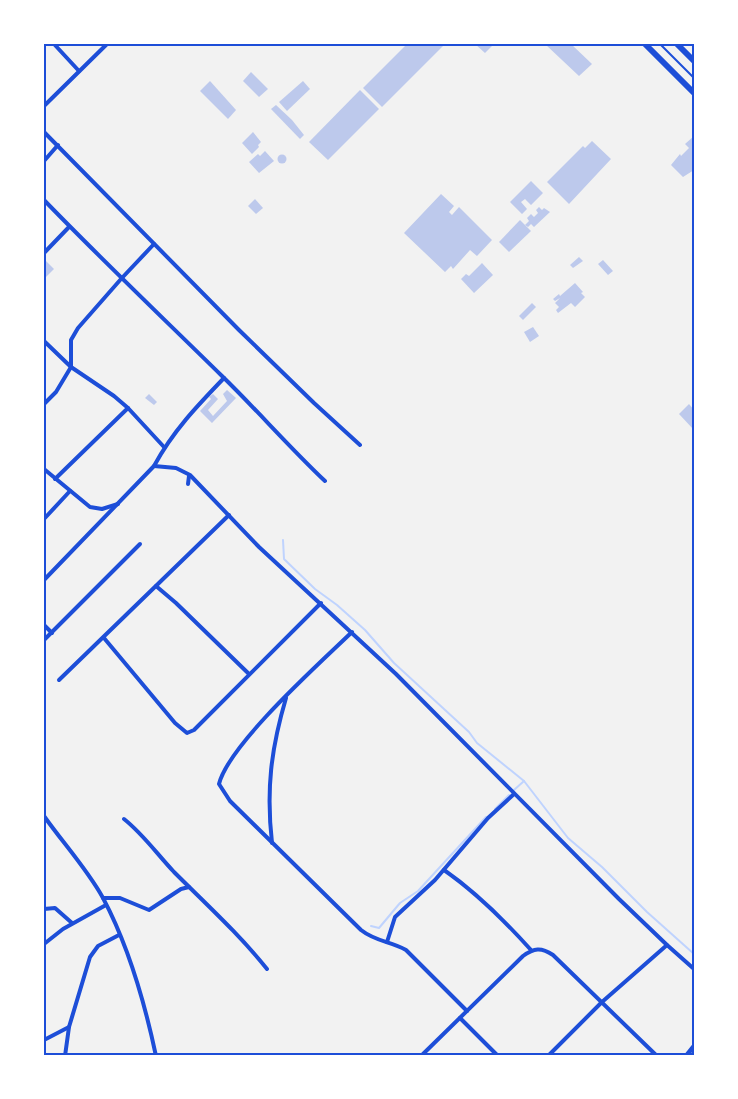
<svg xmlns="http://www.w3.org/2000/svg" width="738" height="1099" font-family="'Titillium Web',sans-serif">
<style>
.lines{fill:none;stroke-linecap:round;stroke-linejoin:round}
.stream{stroke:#bfd3fe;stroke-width:2}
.building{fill:#bdc9ec}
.service{stroke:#1d4ed8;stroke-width:2}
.minor{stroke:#1d4ed8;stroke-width:4}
.tertiary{stroke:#1d4ed8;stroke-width:4.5}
.trunk{stroke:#1d4ed8;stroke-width:6}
.neatline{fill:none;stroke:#1d4ed8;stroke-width:2}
</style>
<rect width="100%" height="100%" fill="#f2f2f2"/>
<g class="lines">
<g class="stream">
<path d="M283,540L284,559L315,589L337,605L365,630L394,663L469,732L477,743L524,781L568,838L602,867L647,912L694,954"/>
<path d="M514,790L524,781"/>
<path d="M495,809L509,795"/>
<path d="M371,926L379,928L400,903L418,891L486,817"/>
</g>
</g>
<g class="building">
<path d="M407,44H445L382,107L363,88Z"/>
<path d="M475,44H494L485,53Z"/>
<path d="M545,44H571L592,64L579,76Z"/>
<path d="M251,72L268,89L259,97L243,81Z"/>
<path d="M210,81L236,110L228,119L200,91Z"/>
<path d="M303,81L310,89L287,111L279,102Z"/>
<path d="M360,90L379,109L328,160L309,142Z"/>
<path d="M276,105L292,120L304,135L300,139L271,109Z"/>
<path d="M253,132L261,142L258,145L259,147L252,154L242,143Z"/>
<path d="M694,136V166L692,168L694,170L683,177L671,165L680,154L681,156L689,148L685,144Z"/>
<path d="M592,141L611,159L569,204L547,182L583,146L585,148Z"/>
<path d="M265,151L274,161L259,173L249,162L258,154L260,156Z"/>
<circle cx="282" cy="159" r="4.5"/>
<path d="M531,181L543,193L531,205L525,199L521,202L527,209L522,214L510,202Z"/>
<path d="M441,194L454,206L449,212L452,215L459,207L492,240L477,256L470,250L453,269L451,266L445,272L404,233Z"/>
<path d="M255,199L263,208L256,214L248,206Z"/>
<path d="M539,207L542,210L544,208L550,212L534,227L531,224L528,227L525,225L529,221L527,218L531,214L534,217L538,213L536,210Z"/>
<path d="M520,220L531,231L509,252L499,242Z"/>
<path d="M579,257L583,261L573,268L570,265Z"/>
<path d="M44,259L54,269L44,279Z"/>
<path d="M603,260L613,271L608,275L598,264Z"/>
<path d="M482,263L493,275L474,293L461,279L466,274L469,276Z"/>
<path d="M575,283L583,292L581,293L585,297L575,307L571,303L558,313L556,310L559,307L555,303L560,298L555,301L553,299L559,294L560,296Z"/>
<path d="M532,303L536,307L523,320L519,316Z"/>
<path d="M533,327L539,336L530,342L524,332Z"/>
<path d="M227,390L236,398L212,423L200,411L211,399L209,397L213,394L218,399L208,410L213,416L227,401L223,394Z"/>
<path d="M149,394L157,402L154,405L145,398Z"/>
<path d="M689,404L694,410V430L679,414Z"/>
</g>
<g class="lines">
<path class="service" d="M660,44L694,78"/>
<g class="minor">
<path d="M54,44L79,71"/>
<path d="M44,106L107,44"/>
<path d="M44,132L239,330L314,403L360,445"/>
<path d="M44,161L58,145"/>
<path d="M44,200C102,260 163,318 222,376C257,410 289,447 325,481"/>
<path d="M44,253L69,227"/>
<path d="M44,341L71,367L114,396L128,408L164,447"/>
<path d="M44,404L56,392L71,367V340L78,328L121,279L154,244"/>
<path d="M154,466L176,468L190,475L259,547L396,674L619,899L667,945L694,969"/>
<path d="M44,469L90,507L102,509L118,504"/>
<path d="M55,479L128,408"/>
<path d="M188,484L189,476"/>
<path d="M44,519L70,491"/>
<path d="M44,580L154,466C173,431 197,406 224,378"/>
<path d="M156,586L176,603L249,674"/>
<path d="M44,625L52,633"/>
<path d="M352,632C320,663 229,744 219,784L230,801L361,930C376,942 391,941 406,950L467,1011"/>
<path d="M104,638L175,723L187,733L194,730L321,603"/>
<path d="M44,640L140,544"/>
<path d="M59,680L229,515"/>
<path d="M44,816C63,843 87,869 103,898C128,945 145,1004 156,1056"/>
<path d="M124,819C143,834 157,854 174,872C206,904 239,934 267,969"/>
<path d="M272,843C266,790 271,749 286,698"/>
<path d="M444,870C477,893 504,920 531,950"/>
<path d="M103,898H120L149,910L181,889L189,887"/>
<path d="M44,909L55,908L72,923"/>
<path d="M387,942L395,917L435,880L488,818L514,794"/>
<path d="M44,944L63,929L106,905"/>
<path d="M460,1018L498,1056"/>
<path d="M44,1040L69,1027"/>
<path d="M65,1056L69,1027L90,957L98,946L119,935"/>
<path d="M421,1056L523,956C534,948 541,947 553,955L657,1056"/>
<path d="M548,1056L602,1002L667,945"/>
</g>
<path class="tertiary" d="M686,1056L694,1046"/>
<g class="trunk">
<path d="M645,44L694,93"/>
<path d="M677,44L694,61"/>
</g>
</g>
<rect width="738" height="1099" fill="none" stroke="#ffffff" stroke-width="90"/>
<rect x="45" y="45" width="648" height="1009" class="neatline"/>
</svg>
